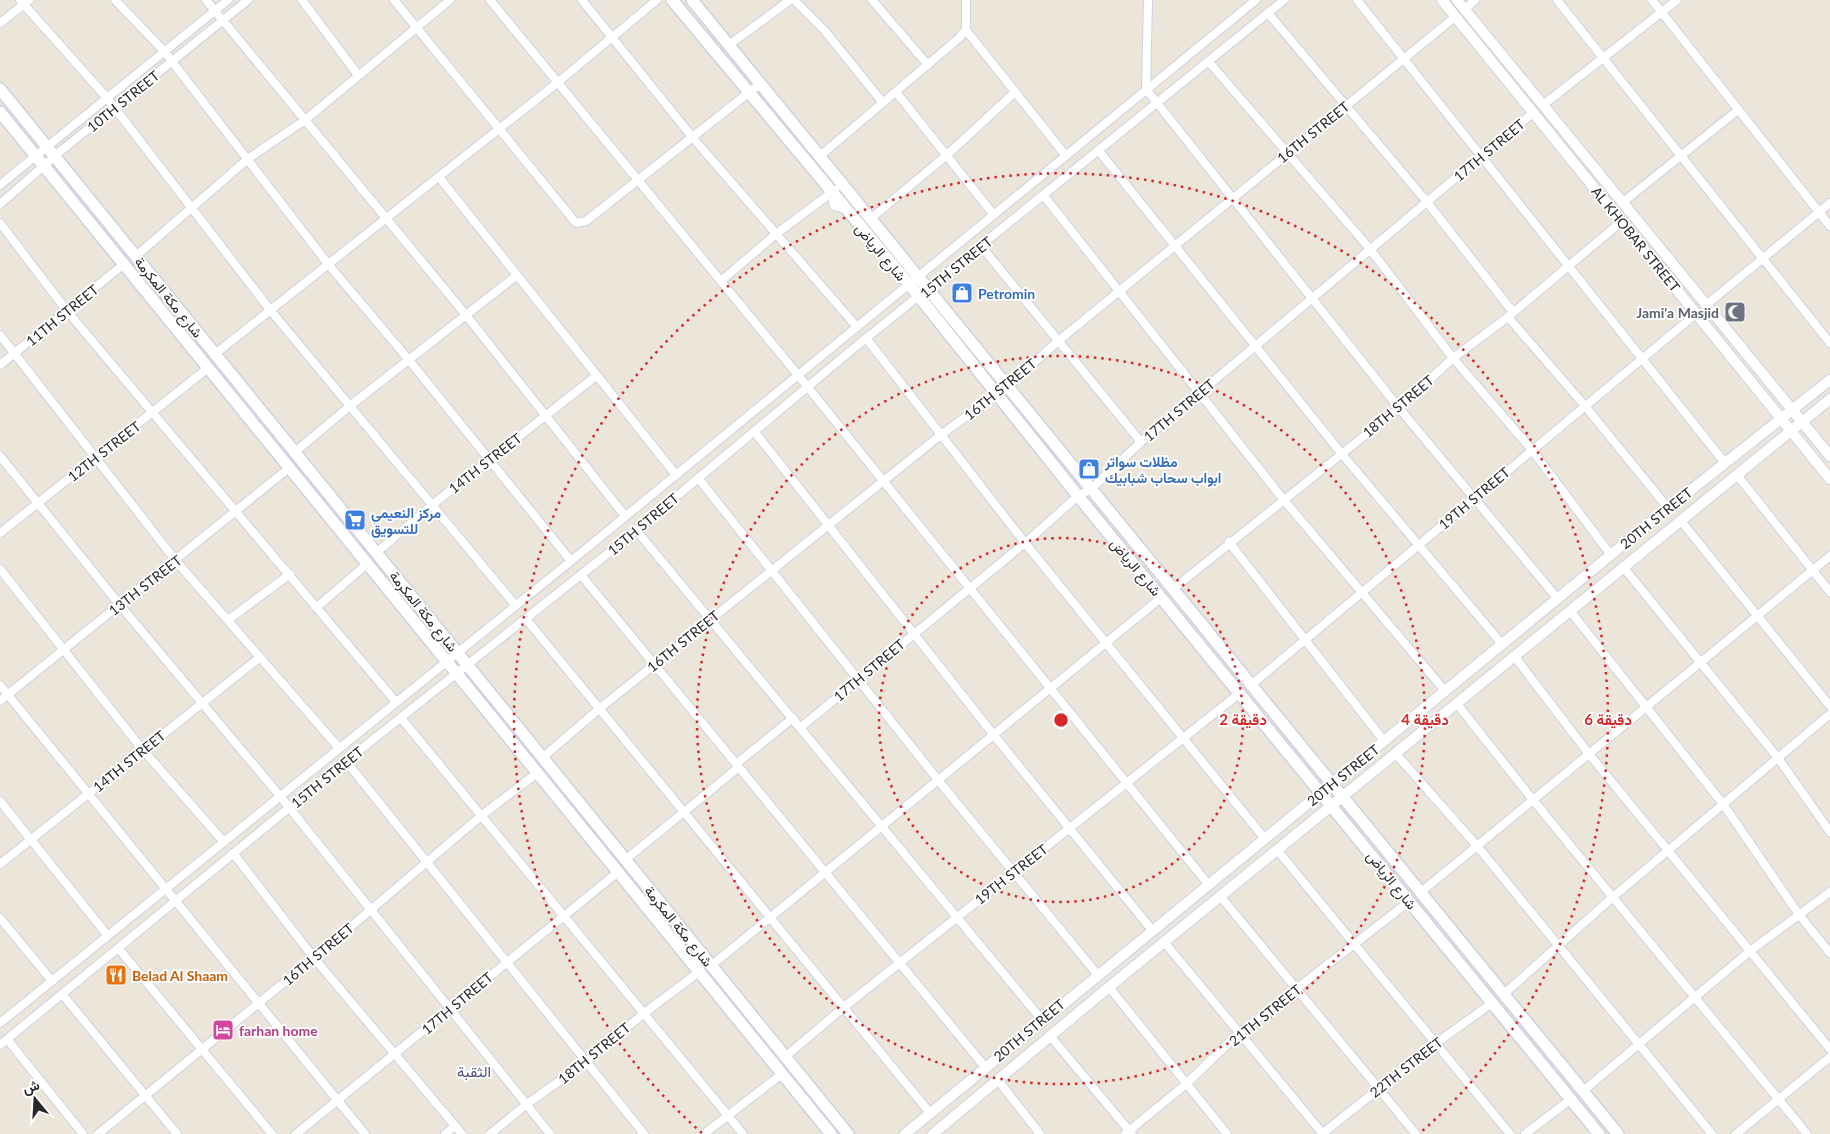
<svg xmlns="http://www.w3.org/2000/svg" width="1830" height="1134" font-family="Lato,Vazirmatn,sans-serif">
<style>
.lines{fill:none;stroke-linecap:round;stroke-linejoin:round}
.minor-casing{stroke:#cfd1e1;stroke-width:10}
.tertiary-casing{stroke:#cfd1e1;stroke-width:12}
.secondary-casing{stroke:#cfd1e1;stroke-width:14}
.minor{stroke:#fff;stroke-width:8}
.tertiary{stroke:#fff;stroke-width:10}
.secondary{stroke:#fff;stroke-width:11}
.ring{fill:none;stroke:#d62828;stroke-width:2.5;stroke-dasharray:2.5 5}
.labels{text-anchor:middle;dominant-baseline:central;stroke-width:4;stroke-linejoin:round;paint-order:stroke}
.street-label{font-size:14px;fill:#282828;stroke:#fff}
.shop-label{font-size:14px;font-weight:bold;fill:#366cbe;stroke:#fff;text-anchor:start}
.worship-label{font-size:14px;font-weight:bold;fill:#5b616d;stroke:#fff;text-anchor:end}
.food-label{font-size:14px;font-weight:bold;fill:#c56008;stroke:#fff;text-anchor:start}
.hotel-label{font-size:14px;font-weight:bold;fill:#b23c85;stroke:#fff;text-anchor:start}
.neighbourhood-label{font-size:15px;fill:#4a4d78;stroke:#fff}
.centre{fill:#d62828;stroke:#fff;stroke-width:2.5}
.ring-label{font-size:15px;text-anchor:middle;font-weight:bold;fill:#d62828;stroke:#fff;stroke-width:4;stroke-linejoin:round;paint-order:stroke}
</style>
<rect width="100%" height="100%" fill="#ebe5da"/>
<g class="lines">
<g class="minor-casing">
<g id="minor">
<path d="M20,0L107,98L271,311L516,606"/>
<path d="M115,0L164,51L328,264L409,360L571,561"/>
<path d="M206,0L466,315L625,516"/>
<path d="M302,0L358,75"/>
<path d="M394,0L576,223L586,221L761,83"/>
<path d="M490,0L798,375L1208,884"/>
<path d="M582,0L693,138L857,327"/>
<path d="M794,0L825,31L883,103"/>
<path d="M872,0L928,65"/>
<path d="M1148,0L1146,89L1399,408L1558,599"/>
<path d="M1357,0L1725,463"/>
<path d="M1557,0L1830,343"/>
<path d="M1652,0L1830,226"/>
<path d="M1465,9L1475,0"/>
<path d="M1268,13L1427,202L1513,312"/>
<path d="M0,23L29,0"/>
<path d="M966,30L1066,156"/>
<path d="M729,45L790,0"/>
<path d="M1209,62L1370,249L1453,358L1532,450L1611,555"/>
<path d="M896,92L994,215"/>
<path d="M1543,105L1677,0"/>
<path d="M1099,151L1341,453L1502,644"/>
<path d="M820,156L959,38L966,30V0"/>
<path d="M439,177L676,475"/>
<path d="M0,185L228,0"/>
<path d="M832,194L834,206L847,210"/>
<path d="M1044,196L1283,499L1445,691"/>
<path d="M1622,203L1738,110"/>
<path d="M0,204L62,150L248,0"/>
<path d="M870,219L947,155L1015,92"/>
<path d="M0,223L67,311L396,702"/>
<path d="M981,246L1141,442"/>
<path d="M136,256L249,158L305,120L450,0"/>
<path d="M721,281L776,234L835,190"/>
<path d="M1705,306L1830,203"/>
<path d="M1508,317L1585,406L1668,508"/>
<path d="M0,335L176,561L339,748"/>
<path d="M866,338L1025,543L1265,839"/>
<path d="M215,354L557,83L657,0"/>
<path d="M0,365L124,264"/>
<path d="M754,431L993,734L1152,930"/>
<path d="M295,452L351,405L516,276"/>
<path d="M0,456L119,604L280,796L550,1134"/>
<path d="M1737,475L1830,592"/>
<path d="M698,478L938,780L1097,974"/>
<path d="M1681,521L1830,706"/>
<path d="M636,530L1042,1020"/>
<path d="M0,533L208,368"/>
<path d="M1229,542L1384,741"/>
<path d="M376,553L432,505L596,376"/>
<path d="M1624,568L1778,758L1830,832"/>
<path d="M0,569L142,749L224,842"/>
<path d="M581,575L985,1067"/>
<path d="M1173,589L1399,408L1453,358L1508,317L1621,222"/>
<path d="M317,607L367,564"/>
<path d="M1571,612L1723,804L1800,916L1830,953"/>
<path d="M526,619L930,1113"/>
<path d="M228,620L290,574"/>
<path d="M1515,657L1589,754L1830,1049"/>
<path d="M0,685L365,1134"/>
<path d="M1251,685L1697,313"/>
<path d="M0,701L289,468"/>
<path d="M1457,704L1533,800L1807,1134"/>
<path d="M401,718L743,1134"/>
<path d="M801,727L1025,543L1078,496L1091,489L1141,442L1534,112"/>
<path d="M1396,754L1478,847L1712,1134"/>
<path d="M542,758L599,709L942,434L1007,387L1057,342L1455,17"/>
<path d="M346,761L644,1134"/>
<path d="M736,764L793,718"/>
<path d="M0,801L108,936"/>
<path d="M1278,851L1510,1134"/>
<path d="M233,853L314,958L462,1134"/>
<path d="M625,860L739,767"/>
<path d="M0,864L259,658"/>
<path d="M1421,892L1830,556"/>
<path d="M1221,897L1416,1134"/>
<path d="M0,918L52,981"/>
<path d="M1165,943L1323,1134"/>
<path d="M119,949L272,1134"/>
<path d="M712,965L1162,597"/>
<path d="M1109,987L1227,1134"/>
<path d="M62,994L177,1134"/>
<path d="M1504,994L1613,897L1830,714"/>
<path d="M0,1023L571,561L1256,0"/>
<path d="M1051,1037L1132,1134"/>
<path d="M7,1039L83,1134"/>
<path d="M0,1045L346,761L616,547L848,353L1284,0"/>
<path d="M785,1057L844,1007L1240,693"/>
<path d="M998,1080L1040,1134"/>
<path d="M1583,1091L1750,951L1830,892"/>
<path d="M98,1134L314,958L481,816L537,773"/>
<path d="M296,1134L618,872"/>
<path d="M445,1134L455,1126"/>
<path d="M490,1134L527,1104L586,1062L643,1014L699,972"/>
<path d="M704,1134L782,1074"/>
<path d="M1125,1134L1185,1085L1239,1033L1410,901"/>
<path d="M1322,1134L1435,1044L1492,1003"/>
<path d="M1525,1134L1571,1099"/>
<path d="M1736,1134L1830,1057"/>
</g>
</g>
<g class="tertiary-casing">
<g id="tertiary">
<path d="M1442,0L1830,479"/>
<path d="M1457,0L1830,456"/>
<path d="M905,1134L1668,508L1830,380"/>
<path d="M933,1134L1109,987L1830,399"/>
</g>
</g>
<g class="secondary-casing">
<g id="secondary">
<path d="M672,0L909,284L1078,496L1599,1134"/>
<path d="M692,0L1618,1134"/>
<path d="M0,89L848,1134"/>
<path d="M0,112L831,1134"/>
</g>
</g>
<use href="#minor" class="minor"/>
<use href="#tertiary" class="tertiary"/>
<use href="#secondary" class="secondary"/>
</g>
<g class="ring">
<circle cx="1061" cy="720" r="182"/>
<circle cx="1061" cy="720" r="364"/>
<path d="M702 1133A547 547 0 1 1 1420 1133"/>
</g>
<defs>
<g id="shop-square" transform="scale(1.125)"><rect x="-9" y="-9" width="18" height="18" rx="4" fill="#3f7fe0" stroke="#fff"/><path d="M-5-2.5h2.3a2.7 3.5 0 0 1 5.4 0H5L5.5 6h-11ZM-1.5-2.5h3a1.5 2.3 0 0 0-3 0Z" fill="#fff"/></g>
<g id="mosque-square" transform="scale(1.125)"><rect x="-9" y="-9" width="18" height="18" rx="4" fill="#6b7280" stroke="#fff"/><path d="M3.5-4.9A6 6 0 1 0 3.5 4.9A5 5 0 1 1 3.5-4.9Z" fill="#fff"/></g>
<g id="supermarket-square" transform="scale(1.125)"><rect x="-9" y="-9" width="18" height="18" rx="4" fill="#3f7fe0" stroke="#fff"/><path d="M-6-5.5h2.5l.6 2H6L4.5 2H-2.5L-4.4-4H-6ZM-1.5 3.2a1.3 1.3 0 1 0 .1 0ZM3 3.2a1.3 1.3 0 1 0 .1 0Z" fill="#fff"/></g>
<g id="restaurant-square" transform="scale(1.125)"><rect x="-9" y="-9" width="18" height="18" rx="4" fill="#e8710a" stroke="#fff"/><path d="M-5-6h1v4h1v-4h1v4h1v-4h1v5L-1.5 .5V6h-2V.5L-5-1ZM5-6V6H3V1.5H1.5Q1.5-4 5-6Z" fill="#fff"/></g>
<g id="hotel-square" transform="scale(1.125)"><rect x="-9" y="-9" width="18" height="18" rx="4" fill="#d1479c" stroke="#fff"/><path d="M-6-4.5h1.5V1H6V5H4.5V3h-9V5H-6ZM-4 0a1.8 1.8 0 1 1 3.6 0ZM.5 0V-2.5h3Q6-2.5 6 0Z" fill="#fff"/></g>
</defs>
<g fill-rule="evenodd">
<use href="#shop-square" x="962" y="293"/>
<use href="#mosque-square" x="1735" y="312"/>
<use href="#shop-square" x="1089" y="469"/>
<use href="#supermarket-square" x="355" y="520"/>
<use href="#restaurant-square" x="116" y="975"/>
<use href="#hotel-square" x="223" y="1030"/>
</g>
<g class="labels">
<g class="street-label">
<text transform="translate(123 101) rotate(-39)">10TH STREET</text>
<text transform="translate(1313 132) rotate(-39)">16TH STREET</text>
<text transform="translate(1489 150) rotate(-40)">17TH STREET</text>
<text transform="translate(1636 239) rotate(51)">AL KHOBAR STREET</text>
<text transform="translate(881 252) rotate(50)">شارع الرياض</text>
<text transform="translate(956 267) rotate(-39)">15TH STREET</text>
<text transform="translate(169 297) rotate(51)">شارع مكة المكرمة</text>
<text transform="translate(62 315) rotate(-39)">11TH STREET</text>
<text transform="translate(1000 389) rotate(-39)">16TH STREET</text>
<text transform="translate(1398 406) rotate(-40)">18TH STREET</text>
<text transform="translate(1179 410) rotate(-40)">17TH STREET</text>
<text transform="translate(104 451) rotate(-38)">12TH STREET</text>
<text transform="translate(485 463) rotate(-38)">14TH STREET</text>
<text transform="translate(1474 498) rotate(-40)">19TH STREET</text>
<text transform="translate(1656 518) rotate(-39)">20TH STREET</text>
<text transform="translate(643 524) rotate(-40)">15TH STREET</text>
<text transform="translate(1136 567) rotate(50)">شارع الرياض</text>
<text transform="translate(145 585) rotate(-38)">13TH STREET</text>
<text transform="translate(424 611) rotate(51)">شارع مكة المكرمة</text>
<text transform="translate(683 641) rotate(-39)">16TH STREET</text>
<text transform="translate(869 670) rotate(-40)">17TH STREET</text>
<text transform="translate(129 761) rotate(-39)">14TH STREET</text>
<text transform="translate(1343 775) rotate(-39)">20TH STREET</text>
<text transform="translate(327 777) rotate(-39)">15TH STREET</text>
<text transform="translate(1011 874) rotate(-38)">19TH STREET</text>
<text transform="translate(1392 880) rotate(51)">شارع الرياض</text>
<text transform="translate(679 926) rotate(51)">شارع مكة المكرمة</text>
<text transform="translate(318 954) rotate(-40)">16TH STREET</text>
<text transform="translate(457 1003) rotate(-40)">17TH STREET</text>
<text transform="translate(1265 1015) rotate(-39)">21TH STREET</text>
<text transform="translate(1029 1030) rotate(-40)">20TH STREET</text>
<text transform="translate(594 1053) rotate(-39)">18TH STREET</text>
<text transform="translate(1406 1067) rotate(-38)">22TH STREET</text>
</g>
<g class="shop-label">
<text x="978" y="293">Petromin</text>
<text x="1105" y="461">مظلات سواتر<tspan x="1105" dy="16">ابواب سحاب شبابيك</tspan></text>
<text x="371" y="512">مركز النعيمي<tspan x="371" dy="16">للتسويق</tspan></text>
</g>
<g class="worship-label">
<text x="1719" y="312">Jami'a Masjid</text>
</g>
<g class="food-label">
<text x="132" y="975">Belad Al Shaam</text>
</g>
<g class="hotel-label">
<text x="239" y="1030">farhan home</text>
</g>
<g class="neighbourhood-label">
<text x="474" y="1071">الثقبة</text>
</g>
</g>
<circle cx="1061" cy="720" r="8" class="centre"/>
<g class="ring-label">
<text x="1243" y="725">2 دقيقة</text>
<text x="1425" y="725">4 دقيقة</text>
<text x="1608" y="725">6 دقيقة</text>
</g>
<g transform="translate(35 1099) rotate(342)" stroke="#ffffff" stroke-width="4" paint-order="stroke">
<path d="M0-4L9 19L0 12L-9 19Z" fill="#282828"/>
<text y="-8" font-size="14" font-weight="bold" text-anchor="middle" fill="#282828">ش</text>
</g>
</svg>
